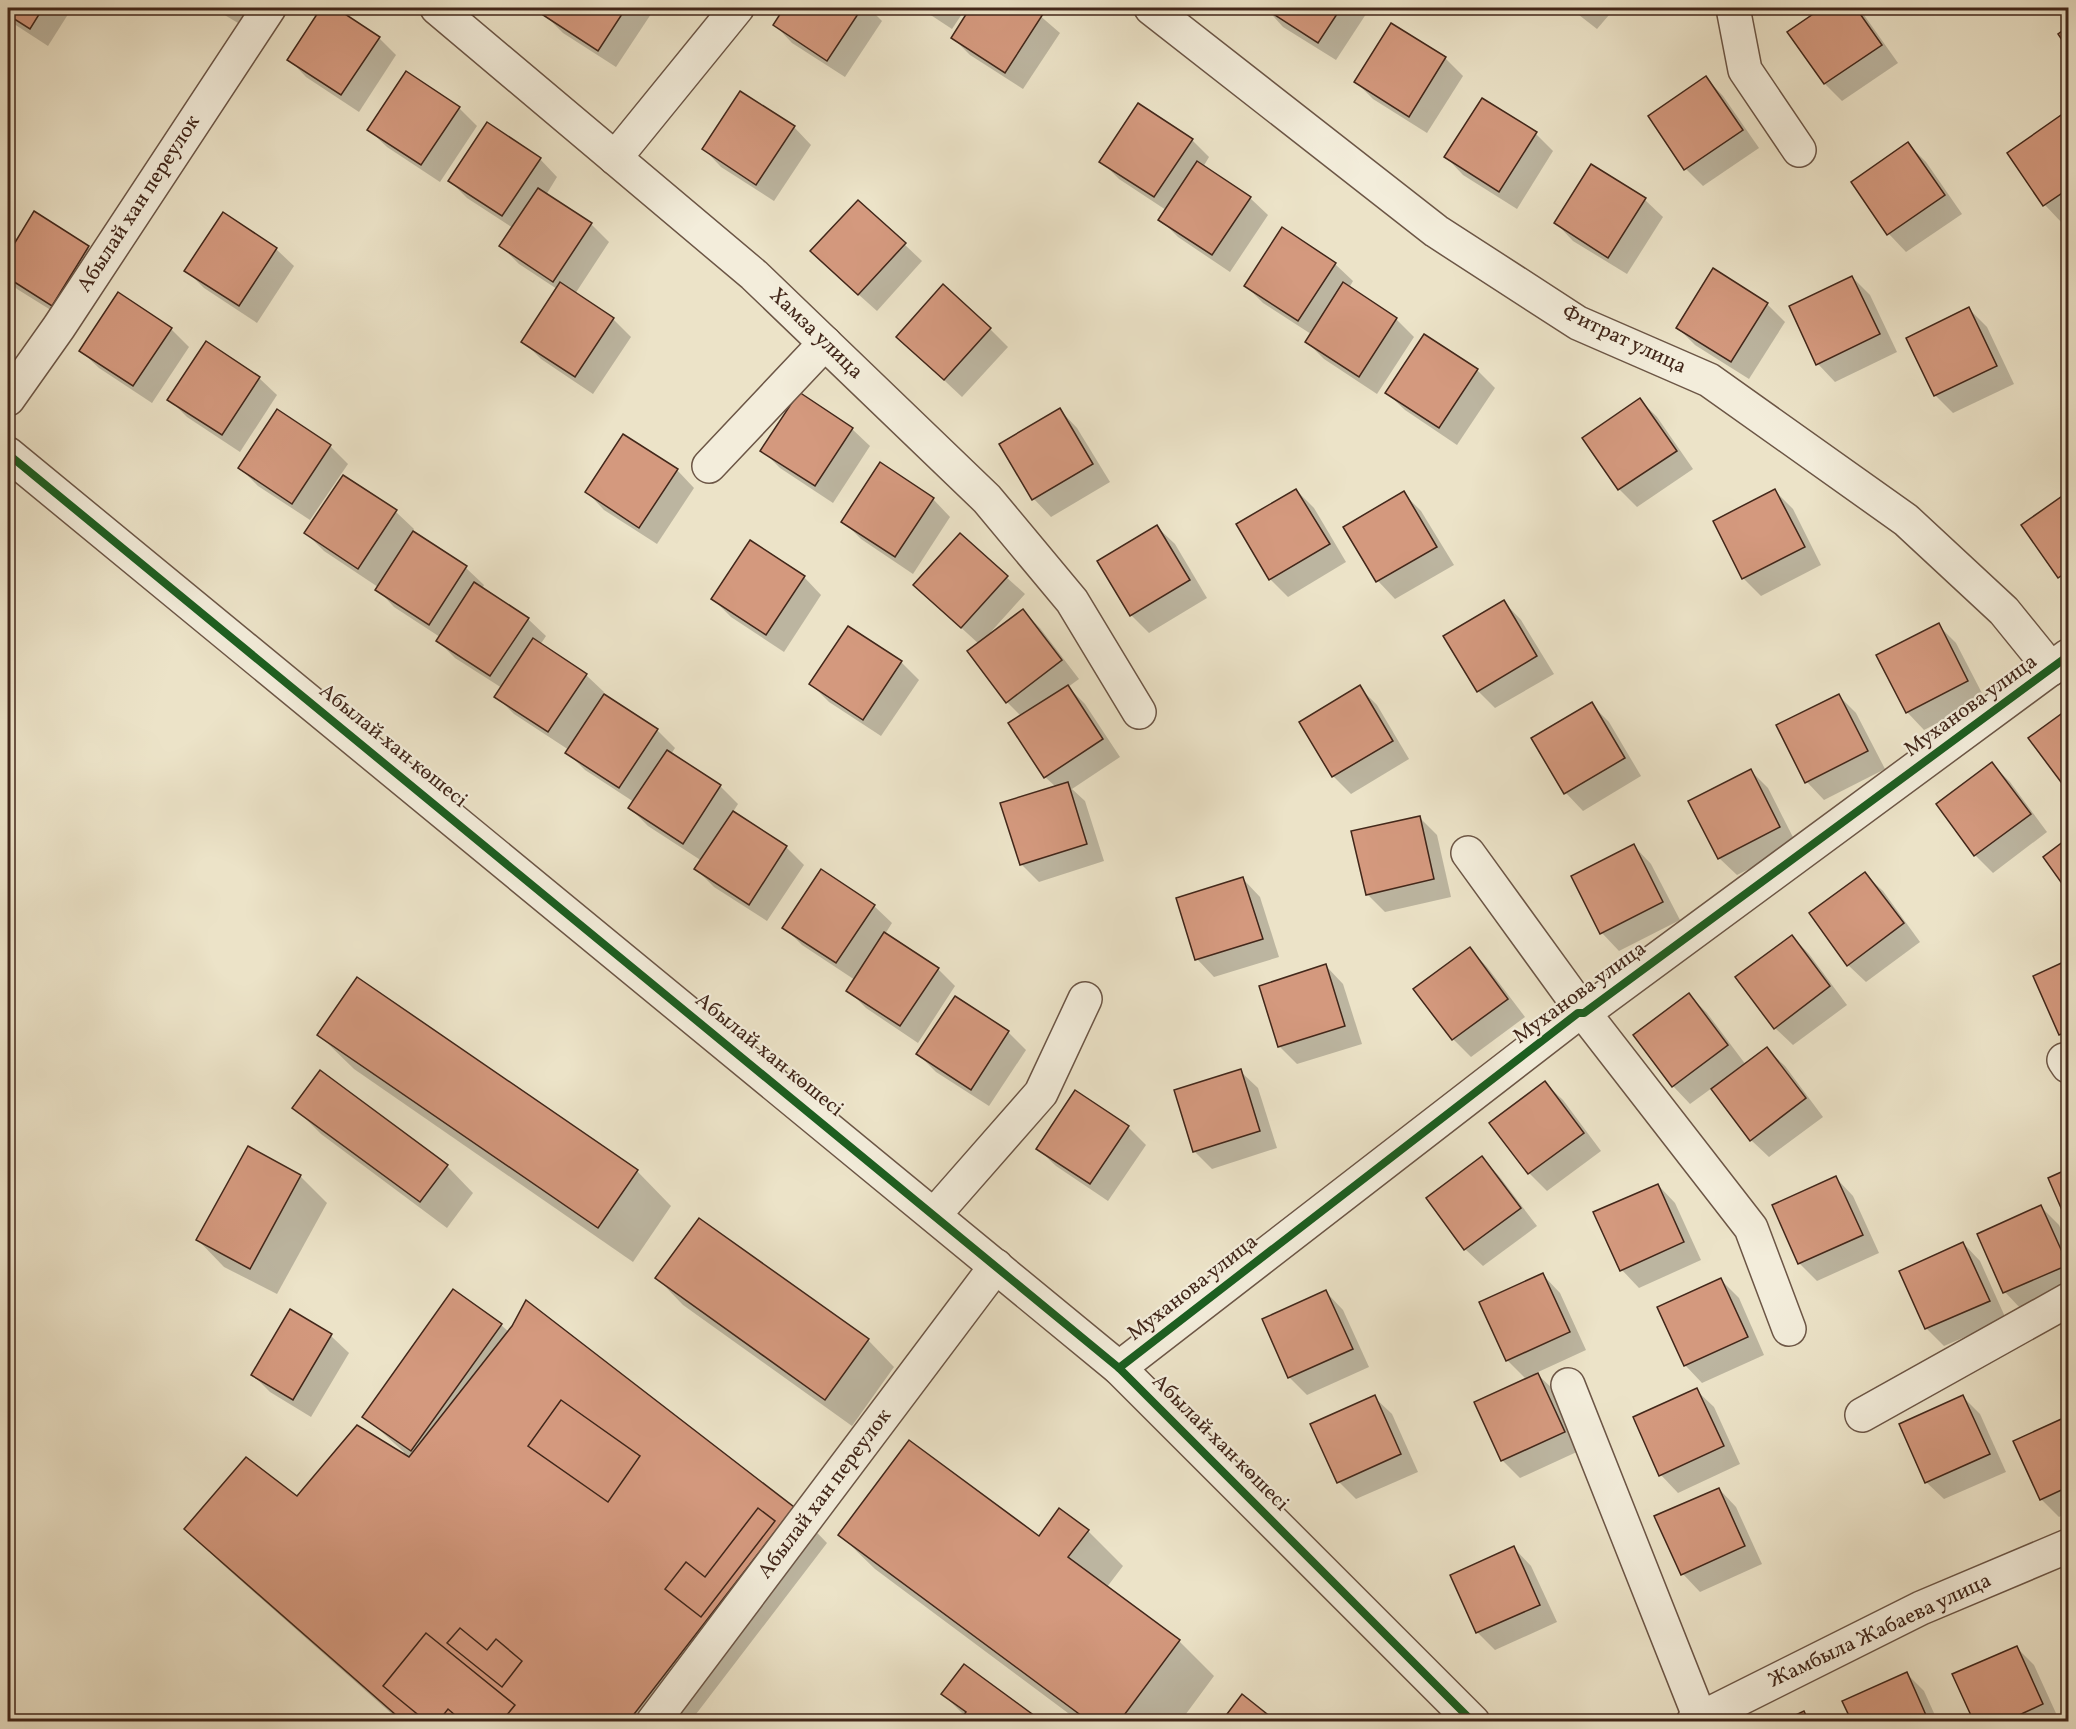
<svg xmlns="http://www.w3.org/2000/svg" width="2076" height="1729" font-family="Vollkorn,serif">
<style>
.shadow{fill:#0003}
.building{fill:#d4997e;stroke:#42271a;stroke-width:1.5}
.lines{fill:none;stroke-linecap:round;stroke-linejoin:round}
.minor-casing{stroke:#6c5646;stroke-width:36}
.minor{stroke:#f3eddb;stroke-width:33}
.cycleway-casing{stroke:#f3eddb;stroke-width:11}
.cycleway{stroke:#1b5e20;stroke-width:8}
.labels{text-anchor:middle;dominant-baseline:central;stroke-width:4.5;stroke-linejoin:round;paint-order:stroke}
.street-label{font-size:21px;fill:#42271a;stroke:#f3eddb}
</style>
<rect width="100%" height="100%" fill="#ece3c8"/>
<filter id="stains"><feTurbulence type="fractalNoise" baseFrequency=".00333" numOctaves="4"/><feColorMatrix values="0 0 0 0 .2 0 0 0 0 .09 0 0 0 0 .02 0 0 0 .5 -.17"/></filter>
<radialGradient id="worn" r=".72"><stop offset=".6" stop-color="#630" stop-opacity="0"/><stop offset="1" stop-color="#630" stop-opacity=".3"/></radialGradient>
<g class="shadow">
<path d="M8,8H72L48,46L8,20Z"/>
<path d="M213,8H255L243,26Z"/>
<path d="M323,8H333L379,38L396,55L359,112L306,77L289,59Z"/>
<path d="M550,8H649L653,11L616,67L563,33L545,15Z"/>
<path d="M786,8H869L882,21L845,77L792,43L775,25Z"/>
<path d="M920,8H966L952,29Z"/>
<path d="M972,8H1031L1060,33L1023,89L970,55L953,38Z"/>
<path d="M1266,8H1370L1336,60L1283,27Z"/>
<path d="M1570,8H1615L1597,29Z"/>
<path d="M1825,8H1859L1898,63L1842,101L1825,84L1789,32Z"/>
<path d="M1445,58L1463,76L1427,133L1373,99L1356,82Z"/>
<path d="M1706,78L1723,96L1759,148L1703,186L1686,169Z"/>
<path d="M459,108L477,126L440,182L387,147L369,130Z"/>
<path d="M2064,115L2068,119V218L2062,223L2045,205Z"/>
<path d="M794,127L811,145L774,201L721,167L704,149Z"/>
<path d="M1536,134L1553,151L1517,209L1463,175L1446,157Z"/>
<path d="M1192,140L1209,157L1203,167L1250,198L1268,215L1230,272L1178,237L1160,219L1166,210L1119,179L1101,161Z"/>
<path d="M1908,144L1926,162L1962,214L1906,252L1889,234L1853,183Z"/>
<path d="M540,159L557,177L546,195L591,224L609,242L575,294L613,319L631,337L593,394L541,359L523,341L557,289L519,264L501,246L513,228L467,198L450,181Z"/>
<path d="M1592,166L1645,200L1663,217L1627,274L1573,241L1556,223Z"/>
<path d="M35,214L88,248L106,265L70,322L17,289L8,280V230L18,240Z"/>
<path d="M904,244L922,261L877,311L830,269Z"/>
<path d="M276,249L294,266L257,323L204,288L186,270Z"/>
<path d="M1335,264L1353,281L1349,288L1396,319L1414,337L1377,394L1324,359L1306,341L1311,334L1263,303L1245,285Z"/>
<path d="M1852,277L1870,295L1897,352L1835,382L1818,364Z"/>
<path d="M1767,304L1785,322L1749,379L1695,345L1678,328Z"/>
<path d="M1969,309L1987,327L2014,384L1953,413L1935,395Z"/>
<path d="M171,329L189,347L152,403L99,368L81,351Z"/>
<path d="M990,329L1008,347L962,397L898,337Z"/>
<path d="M1477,370L1495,388L1457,445L1405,410L1387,393Z"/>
<path d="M259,378L277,395L240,452L187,417L169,399Z"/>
<path d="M1640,400L1657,417L1693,469L1637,507L1620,490L1584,438Z"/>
<path d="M1060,410L1077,428L1110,482L1051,517L1034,499Z"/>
<path d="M852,429L870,446L833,503L780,468L762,450Z"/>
<path d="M330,446L348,464L310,520L258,486L240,468Z"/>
<path d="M677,470L694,488L657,544L604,510L587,492Z"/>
<path d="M1296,490L1314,508L1346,562L1288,597L1270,579Z"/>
<path d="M1775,491L1793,509L1821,565L1761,596L1743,578Z"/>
<path d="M1403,493L1421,511L1454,565L1395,599L1378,581L1345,527Z"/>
<path d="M2068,494V587L2023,525Z"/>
<path d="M933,499L950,517L913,574L861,539L843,521Z"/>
<path d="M396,512L414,529L412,532L466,568L484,585L482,589L528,619L546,636L540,645L586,675L604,692L603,694L657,730L675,748L671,754L720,786L738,804L733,812L786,847L804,865L767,921L714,887L696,869L702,861L648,826L630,808L634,802L585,770L567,752L569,750L514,714L496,696L502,688L455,658L437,640L440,637L394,607L377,589L378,587L324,551L306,533Z"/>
<path d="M1157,527L1175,544L1207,598L1149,633L1131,615Z"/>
<path d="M960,535L1025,594L989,634L1023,611L1040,628L1079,679L1068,687L1085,704L1120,757L1072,789L1085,801L1104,861L1039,882L1021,864L1056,787L1045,777L1022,717L1007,702L979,644L933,602Z"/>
<path d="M804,577L821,595L784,652L731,617L713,599Z"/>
<path d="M1504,602L1521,620L1554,674L1495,708L1478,691Z"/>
<path d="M1938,625L1956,643L1985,699L1924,730L1907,712Z"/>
<path d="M901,662L919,680L881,736L829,702L811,684Z"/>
<path d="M1359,687L1377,705L1409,759L1351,794L1333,776Z"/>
<path d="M1838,695L1856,713L1885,769L1824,800L1807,782L1778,726Z"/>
<path d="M1591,704L1609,722L1641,776L1583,811L1566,793Z"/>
<path d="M2068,711V789L2030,739Z"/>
<path d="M1992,764L2010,782L2047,832L1993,873L1975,855L1938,805Z"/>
<path d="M1751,771L1768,788L1797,845L1737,875L1719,858Z"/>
<path d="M1419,817L1437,835L1451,897L1385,912L1367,894Z"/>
<path d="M2068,840V889L2045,858Z"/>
<path d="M1634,846L1651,864L1680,920L1619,951L1602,933Z"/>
<path d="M1865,874L1883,891L1920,942L1866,982L1848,965Z"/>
<path d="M1243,879L1260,897L1279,957L1214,977L1197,959Z"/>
<path d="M874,906L892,923L885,934L938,969L955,986L918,1043L866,1008L848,990L855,980L802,945L784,927Z"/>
<path d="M1792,936L1809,954L1847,1005L1793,1045L1775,1028Z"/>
<path d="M1470,949L1487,967L1525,1017L1471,1057L1453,1039L1415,989Z"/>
<path d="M2068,962V1042L2061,1035L2035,977Z"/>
<path d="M1326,966L1343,984L1362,1044L1297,1064L1279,1046Z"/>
<path d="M1689,995L1707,1013L1746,1065L1767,1049L1785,1066L1823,1117L1769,1157L1751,1140L1712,1088L1690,1104L1673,1086Z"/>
<path d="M956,998L1008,1032L1026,1050L989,1106L936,1072L918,1054Z"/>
<path d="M319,1035L637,1171L671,1206L633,1262L354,1069Z"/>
<path d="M1240,1071L1258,1088L1277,1148L1212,1169L1194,1151Z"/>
<path d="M1545,1083L1563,1100L1601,1151L1547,1191L1529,1173L1491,1123Z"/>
<path d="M294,1107L447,1166L473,1193L447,1228L321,1134Z"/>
<path d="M1128,1127L1146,1145L1108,1201L1056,1166L1038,1149Z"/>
<path d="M248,1148L300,1176L327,1203L277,1294L224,1267L198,1240Z"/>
<path d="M1482,1158L1499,1176L1537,1226L1483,1266L1465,1249Z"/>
<path d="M2068,1170V1221L2049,1179Z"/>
<path d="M1836,1178L1853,1196L1879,1253L1817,1281L1799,1263Z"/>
<path d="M1658,1185L1675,1203L1701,1260L1639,1288L1622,1270Z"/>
<path d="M2041,1207L2059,1225L2068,1247V1289L2022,1310L2005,1292L1979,1235Z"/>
<path d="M1963,1243L1980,1261L2006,1319L1944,1346L1926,1328L1901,1272Z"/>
<path d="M1543,1275L1560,1293L1586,1350L1536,1373L1556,1392L1581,1450L1520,1478L1502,1460L1527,1380L1507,1360Z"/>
<path d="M657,1278L868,1340L894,1367L852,1426L683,1305Z"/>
<path d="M1721,1280L1739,1298L1764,1355L1702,1383L1685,1365Z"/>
<path d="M1326,1292L1343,1310L1369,1367L1307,1395L1289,1377Z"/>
<path d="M291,1311L331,1336L349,1353L311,1417L270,1392L253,1375Z"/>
<path d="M501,1325L509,1332L793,1508L827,1543L690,1722H401L221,1563L186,1529L297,1498L402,1455L404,1452L364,1416Z"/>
<path d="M1696,1390L1714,1407L1740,1464L1678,1493L1661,1475Z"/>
<path d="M1374,1397L1392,1414L1418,1472L1356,1499L1339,1482Z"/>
<path d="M1963,1397L1980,1414L2006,1472L1944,1499L1926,1482Z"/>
<path d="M2068,1418V1512L2059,1517L2041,1499L2015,1442Z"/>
<path d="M1719,1489L1736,1507L1762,1564L1700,1592L1683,1574L1656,1517Z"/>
<path d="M1088,1531L1123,1566L1107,1587L1179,1641L1214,1676L1180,1722H1080L875,1569L840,1535L1039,1538Z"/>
<path d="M1514,1548L1531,1566L1557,1622L1495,1650L1477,1632Z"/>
<path d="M2016,1647L2034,1665L2060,1722H1975Z"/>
<path d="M1907,1674L1924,1691L1938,1722H1853Z"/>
<path d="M943,1694L1041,1722L965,1716Z"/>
</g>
<g class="building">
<path d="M8,8H43L30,29L8,15Z"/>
<path d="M321,8H336L380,37L341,95L287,60Z"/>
<path d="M548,8H626L598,51L543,15Z"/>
<path d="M784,8H862L827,61L773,25Z"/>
<path d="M970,8H1033L1043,14L1005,73L951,38Z"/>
<path d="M1264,8H1341L1318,43Z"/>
<path d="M1822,8H1856L1882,45L1824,84L1787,32Z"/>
<path d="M1391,23L1446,57L1409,117L1354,82Z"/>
<path d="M2068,27V49L2058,34Z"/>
<path d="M406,71L460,107L421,165L367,130Z"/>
<path d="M1706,76L1743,130L1684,170L1648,116Z"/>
<path d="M740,91L795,126L756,185L702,149Z"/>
<path d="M1482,98L1537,132L1499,192L1444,157Z"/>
<path d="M1138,103L1193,139L1154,197L1099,162Z"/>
<path d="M2064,113L2068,119V189L2043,206L2007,153Z"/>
<path d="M487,122L541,158L502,216L448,181Z"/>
<path d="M1908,142L1945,195L1887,235L1851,182Z"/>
<path d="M1197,161L1251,197L1212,255L1158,220Z"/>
<path d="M1591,164L1646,198L1608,258L1554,223Z"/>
<path d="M538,188L592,223L553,282L499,246Z"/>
<path d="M858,200L906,243L858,295L810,251Z"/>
<path d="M34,211L89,246L52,306L8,278V254Z"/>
<path d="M223,212L277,248L239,306L184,271Z"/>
<path d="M1282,227L1336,263L1298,321L1244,286Z"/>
<path d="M1713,268L1768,303L1731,362L1676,328Z"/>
<path d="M1852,276L1880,334L1816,365L1789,306Z"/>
<path d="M560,282L614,318L575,377L521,342Z"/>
<path d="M1343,282L1397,318L1359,377L1305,342Z"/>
<path d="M943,284L991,328L944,380L896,337Z"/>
<path d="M118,292L172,328L133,386L79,351Z"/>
<path d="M1969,307L1997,366L1934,396L1906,338Z"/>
<path d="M1424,334L1478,369L1439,428L1385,393Z"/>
<path d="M206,341L260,377L222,435L167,400Z"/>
<path d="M799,392L853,428L815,486L760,451Z"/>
<path d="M1640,398L1677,451L1618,490L1582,438Z"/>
<path d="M1060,408L1093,464L1032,500L999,444Z"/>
<path d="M277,409L331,445L292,504L238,468Z"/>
<path d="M623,434L678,469L639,528L585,492Z"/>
<path d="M880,462L934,498L895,557L841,522Z"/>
<path d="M343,475L397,510L358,569L304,533Z"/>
<path d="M1296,489L1330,544L1269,580L1236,524Z"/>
<path d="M1775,489L1805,547L1742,579L1713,521Z"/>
<path d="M1404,491L1437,547L1376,582L1343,527Z"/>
<path d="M2068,492V571L2058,578L2021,525Z"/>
<path d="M1157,525L1190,580L1130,616L1097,561Z"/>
<path d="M413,531L467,566L429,625L375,590Z"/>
<path d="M960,533L1008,576L961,628L913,585Z"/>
<path d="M750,540L805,576L766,635L711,599Z"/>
<path d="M474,582L529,618L490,676L436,641Z"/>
<path d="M1504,600L1537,656L1477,692L1443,636Z"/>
<path d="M1023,609L1062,660L1006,703L967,651Z"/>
<path d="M1939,623L1968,681L1906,713L1876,655Z"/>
<path d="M848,626L902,661L863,720L809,684Z"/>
<path d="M533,638L587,674L548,732L494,697Z"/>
<path d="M1068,685L1103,739L1044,778L1008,723Z"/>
<path d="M1360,685L1393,741L1332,777L1299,722Z"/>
<path d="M604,694L658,729L619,788L565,753Z"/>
<path d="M1839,694L1868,751L1805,783L1776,725Z"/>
<path d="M1592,702L1625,758L1564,794L1531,738Z"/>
<path d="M2068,709V789L2067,790L2028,738Z"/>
<path d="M667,750L721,785L683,844L628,808Z"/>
<path d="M1992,762L2031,814L1974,856L1936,804Z"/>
<path d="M1751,769L1780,827L1718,859L1688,801Z"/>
<path d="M1068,782L1087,844L1020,865L1000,803Z"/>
<path d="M733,811L787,846L749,905L694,869Z"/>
<path d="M1420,816L1434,879L1366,895L1351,831Z"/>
<path d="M2068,838V892L2043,857Z"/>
<path d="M1634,844L1663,902L1600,934L1571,876Z"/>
<path d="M821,869L875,905L836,963L782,928Z"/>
<path d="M1865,872L1904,923L1847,966L1809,913Z"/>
<path d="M1243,877L1263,939L1195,960L1176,898Z"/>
<path d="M884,932L939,968L900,1026L846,991Z"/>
<path d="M1792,935L1830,986L1774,1029L1735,977Z"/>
<path d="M1470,947L1508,999L1452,1040L1413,989Z"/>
<path d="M2068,960V1031L2059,1035L2033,976Z"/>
<path d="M1326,964L1345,1026L1278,1047L1259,986Z"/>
<path d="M357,977L638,1170L598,1228L317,1035Z"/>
<path d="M1689,993L1728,1045L1672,1087L1633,1035Z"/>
<path d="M955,996L1009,1031L971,1090L916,1054Z"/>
<path d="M1767,1047L1806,1098L1750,1141L1711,1089Z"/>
<path d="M1241,1069L1260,1131L1193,1152L1174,1090Z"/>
<path d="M320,1070L448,1165L420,1202L292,1108Z"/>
<path d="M1545,1081L1584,1133L1528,1174L1489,1123Z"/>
<path d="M1075,1090L1129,1126L1090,1184L1036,1149Z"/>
<path d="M248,1146L301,1175L250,1269L196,1240Z"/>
<path d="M1482,1156L1521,1208L1464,1250L1426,1198Z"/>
<path d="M2068,1169V1224L2048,1178Z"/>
<path d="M1836,1176L1863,1235L1798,1264L1772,1205Z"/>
<path d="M1658,1184L1684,1242L1620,1271L1593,1212Z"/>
<path d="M2041,1205L2068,1265L2003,1293L1977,1234Z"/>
<path d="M699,1218L869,1339L825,1400L655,1278Z"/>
<path d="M1963,1242L1990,1301L1925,1329L1899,1271Z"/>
<path d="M1543,1273L1570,1332L1506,1361L1479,1302Z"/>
<path d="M1721,1278L1748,1337L1684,1366L1657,1307Z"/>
<path d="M453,1289L502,1324L411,1451L362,1417Z"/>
<path d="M1326,1290L1353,1349L1288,1378L1262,1319Z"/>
<path d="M526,1300L794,1507L628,1722H404L184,1529L246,1457L297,1496L357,1425L409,1457L512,1326Z"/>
<path d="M290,1309L332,1334L293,1400L251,1375Z"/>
<path d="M1538,1373L1565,1432L1501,1461L1474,1402Z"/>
<path d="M1697,1388L1724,1446L1659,1476L1633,1417Z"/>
<path d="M1375,1395L1401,1454L1337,1483L1310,1424Z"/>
<path d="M1963,1395L1990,1454L1925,1483L1899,1424Z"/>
<path d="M561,1400L640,1456L608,1502L528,1446Z"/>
<path d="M2068,1416V1487L2040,1500L2013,1441Z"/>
<path d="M909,1440L1039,1536L1059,1508L1089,1530L1068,1557L1180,1640L1119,1722H1090L838,1535Z"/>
<path d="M1719,1488L1745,1546L1681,1575L1654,1516Z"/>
<path d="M758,1508L775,1521L701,1617L665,1589L686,1562L705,1577Z"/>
<path d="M1514,1546L1540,1605L1476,1633L1450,1575Z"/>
<path d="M2068,1615V1632L2062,1618Z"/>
<path d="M460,1628L487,1650L496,1639L522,1661L502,1687L447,1643Z"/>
<path d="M426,1633L515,1705L501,1722H463L448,1709L438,1722H427L383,1686Z"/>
<path d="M2017,1646L2043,1704L2004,1722H1974L1952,1674Z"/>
<path d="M964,1664L1043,1722H959L966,1712L941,1694Z"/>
<path d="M1907,1672L1929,1722H1852L1842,1701Z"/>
<path d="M1242,1694L1272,1718L1269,1722H1221Z"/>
<path d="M1804,1711L1809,1722H1781Z"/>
</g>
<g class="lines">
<g class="minor-casing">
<g id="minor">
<path d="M437,8L754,275L987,499L1072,601L1139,712"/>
<path d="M1151,8L1436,231L1578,323L1709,380L1906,520L2004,611L2051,669"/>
<path d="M1733,8L1745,70L1799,150"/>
<path d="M615,158L737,8"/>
<path d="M8,399L59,327L269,8"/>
<path d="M8,454L1119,1368L1473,1722"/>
<path d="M709,466L825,343"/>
<path d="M1468,853L1584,1013L1751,1228L1789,1329"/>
<path d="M2064,1060L2068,1066"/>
<path d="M934,1215L1041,1093L1085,999"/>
<path d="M1119,1368L1578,1013H1584L2068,656"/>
<path d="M1568,1385L1700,1718"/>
<path d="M1862,1415L2068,1300"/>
<path d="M653,1722L996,1266"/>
<path d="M1693,1722L1921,1608L2068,1546"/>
</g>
</g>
<use href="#minor" class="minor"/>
<g class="cycleway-casing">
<g id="cycleway">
<path d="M8,454L1119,1368L1473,1722"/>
<path d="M1119,1368L1578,1013H1584L2068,656"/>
</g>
</g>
<use href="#cycleway" class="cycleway"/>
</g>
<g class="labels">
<g class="street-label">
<text transform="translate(139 204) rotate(-57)">Абылай хан переулок</text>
<text transform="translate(816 334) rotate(44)">Хамза улица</text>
<text transform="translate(1624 340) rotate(25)">Фитрат улица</text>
<text transform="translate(1971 706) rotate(-36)">Муханова улица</text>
<text transform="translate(393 746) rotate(39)">Абылай хан көшесі</text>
<text transform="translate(1580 993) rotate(-36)">Муханова улица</text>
<text transform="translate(769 1055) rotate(39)">Абылай хан көшесі</text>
<text transform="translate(1193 1288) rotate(-38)">Муханова улица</text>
<text transform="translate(1220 1443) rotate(45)">Абылай хан көшесі</text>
<text transform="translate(825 1494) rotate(-53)">Абылай хан переулок</text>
<text transform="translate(1880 1631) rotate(-25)">Жамбыла Жабаева улица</text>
</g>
</g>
<rect width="2076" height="1729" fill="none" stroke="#ece3c8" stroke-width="30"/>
<rect x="9" y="9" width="2058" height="1711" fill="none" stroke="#42271a" stroke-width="3"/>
<rect x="15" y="15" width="2046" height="1699" fill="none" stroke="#42271a" stroke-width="1.5"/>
<rect width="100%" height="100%" filter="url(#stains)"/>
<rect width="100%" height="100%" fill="url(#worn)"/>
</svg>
